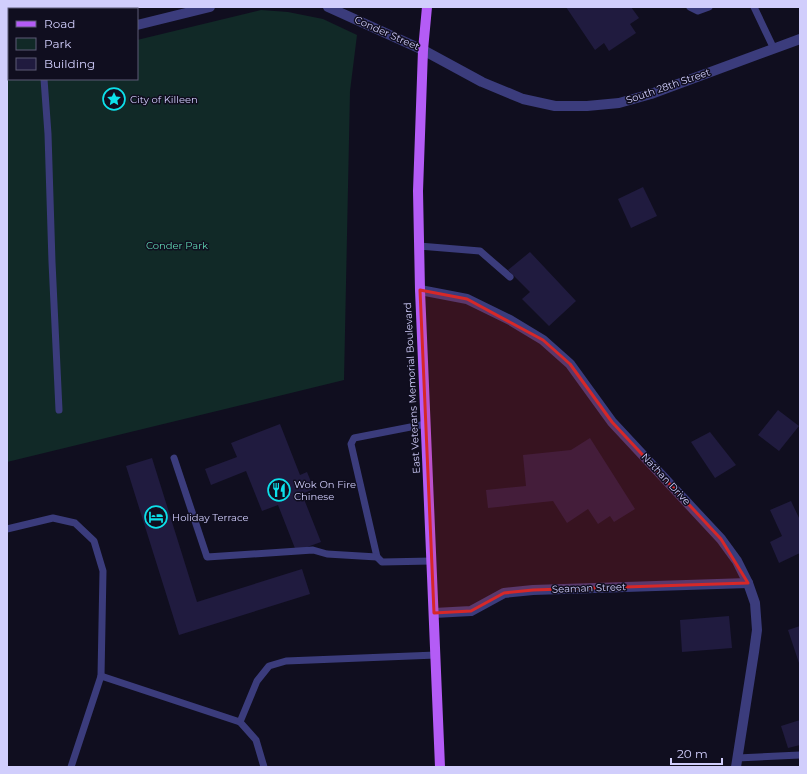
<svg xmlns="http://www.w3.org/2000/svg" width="807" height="774" font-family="Montserrat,sans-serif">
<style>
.green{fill:#112927}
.building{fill:#201b3f}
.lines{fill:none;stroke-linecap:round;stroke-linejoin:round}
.service{stroke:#3b3c7c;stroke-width:7}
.minor{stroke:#3b3c7c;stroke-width:10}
.primary{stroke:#b45cf6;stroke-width:10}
.marked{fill:#d62828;fill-opacity:0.2;stroke:#d62828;stroke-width:3;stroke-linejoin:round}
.labels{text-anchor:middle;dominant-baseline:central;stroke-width:3;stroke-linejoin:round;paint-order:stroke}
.street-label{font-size:10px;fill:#d1cefc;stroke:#100e1f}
.poi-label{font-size:10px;fill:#d1cefc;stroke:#100e1f;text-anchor:start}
.park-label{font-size:10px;fill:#5fd8b3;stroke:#100e1f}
</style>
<rect width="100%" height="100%" fill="#100e1f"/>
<path class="green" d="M261,10L288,12L323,19L357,35L350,91L344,380L7,462V50L9,52V79H137V40Z"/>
<g class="building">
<path d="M566,7H631L639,18L630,24L636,33L609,51L604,43L595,50Z"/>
<path d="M643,187L657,216L631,228L618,199Z"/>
<path d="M530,252L576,301L549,326L522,299L530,292L508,270Z"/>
<path d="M778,410L799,426L779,451L758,435Z"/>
<path d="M280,424L300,475L307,472L314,489L302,494L321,542L296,551L278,505L262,511L246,471L211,485L205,469L237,457L231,443Z"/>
<path d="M710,432L736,465L715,478L691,442Z"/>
<path d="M590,438L635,509L614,522L610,516L598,524L588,509L567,523L553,501L488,508L486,490L526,486L523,455L571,450Z"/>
<path d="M152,458L197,602L302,569L310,594L179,635L126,466Z"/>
<path d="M791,501L800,520V553L779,563L770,542L782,536L770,510Z"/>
<path d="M729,616L732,648L682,652L680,620Z"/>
<path d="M800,626V666L788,630Z"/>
<path d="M800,720V745L788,748L781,726Z"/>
</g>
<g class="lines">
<g class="service">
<path d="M690,7L698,11L709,7"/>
<path d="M754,7L774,49"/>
<path d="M44,79L48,134L52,262L59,410"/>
<path d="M419,246L480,251L510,277"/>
<path d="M426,424L354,438L351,444L377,557L382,562L432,561"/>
<path d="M174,458L207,557L313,550L327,554L377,557"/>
<path d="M7,529L53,518L75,523L94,541L103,571L101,676"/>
<path d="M240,722L256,740L264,767"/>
<path d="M737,758L800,755"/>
<path d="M71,767L101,676L240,722L257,681L269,666L286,661L436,655"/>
</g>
<g class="minor">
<path d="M12,7V9"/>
<path d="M328,7L423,50L482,82L523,99L555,106H587L619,103L651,94L800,39"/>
<path d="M137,25L210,7"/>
<path d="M420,290L467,299L510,320L543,340L570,364L612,422L721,539L737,561L748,583L755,603L757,630L754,652L736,767"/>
<path d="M434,613L471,611L504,593L533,590L748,583"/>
</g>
<path class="primary" d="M427,7L423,50L418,191L420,290L440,767"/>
</g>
<path class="marked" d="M420,290L467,299L543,340L570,364L612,422L721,539L748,583L533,590L504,593L471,611L434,613Z"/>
<defs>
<g id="sight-ring" transform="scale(1.15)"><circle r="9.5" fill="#100e1f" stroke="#0de0ea" stroke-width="1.5"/><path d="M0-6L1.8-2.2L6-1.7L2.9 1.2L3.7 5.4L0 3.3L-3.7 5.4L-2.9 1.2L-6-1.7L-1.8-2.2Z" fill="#0de0ea"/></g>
<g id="restaurant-ring" transform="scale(1.15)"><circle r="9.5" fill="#100e1f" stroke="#0de0ea" stroke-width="1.5"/><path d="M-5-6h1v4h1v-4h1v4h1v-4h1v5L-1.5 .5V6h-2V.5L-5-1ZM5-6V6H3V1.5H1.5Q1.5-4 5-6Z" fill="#0de0ea"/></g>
<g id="hotel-ring" transform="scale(1.15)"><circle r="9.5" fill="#100e1f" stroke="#0de0ea" stroke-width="1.5"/><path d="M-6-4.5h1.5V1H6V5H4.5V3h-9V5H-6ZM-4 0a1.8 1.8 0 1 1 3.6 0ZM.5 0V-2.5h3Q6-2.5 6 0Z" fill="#0de0ea"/></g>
</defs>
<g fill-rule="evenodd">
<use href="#sight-ring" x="114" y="99"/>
<use href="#restaurant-ring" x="279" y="490"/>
<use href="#hotel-ring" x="156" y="517"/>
</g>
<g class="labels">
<g class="street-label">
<text transform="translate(387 33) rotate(24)">Conder Street</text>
<text transform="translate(668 86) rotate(-19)">South 28th Street</text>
<text transform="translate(412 388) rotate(-93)">East Veterans Memorial Boulevard</text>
<text transform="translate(666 479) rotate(47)">Nathan Drive</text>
<text transform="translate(589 588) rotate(-2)">Seaman Street</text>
</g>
<g class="poi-label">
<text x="130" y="99">City of Killeen</text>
<text x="294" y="484">Wok On Fire<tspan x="294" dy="12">Chinese</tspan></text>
<text x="172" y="517">Holiday Terrace</text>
</g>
<g class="park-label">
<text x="177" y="245">Conder Park</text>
</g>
</g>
<rect width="807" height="774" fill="none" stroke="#d1cefc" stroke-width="16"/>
<rect x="8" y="8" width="130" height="72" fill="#100e1f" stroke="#5d5b77"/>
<rect x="16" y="21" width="20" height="6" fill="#b45cf6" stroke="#5d5b77"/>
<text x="44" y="28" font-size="12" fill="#d1cefc">Road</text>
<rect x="16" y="38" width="20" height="12" fill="#112927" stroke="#5d5b77"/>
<text x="44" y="48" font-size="12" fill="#d1cefc">Park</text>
<rect x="16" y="58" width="20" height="12" fill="#201b3f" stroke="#5d5b77"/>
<text x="44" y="68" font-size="12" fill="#d1cefc">Building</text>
<path d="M671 758v6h51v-6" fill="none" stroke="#d1cefc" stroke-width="2"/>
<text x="677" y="758" font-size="12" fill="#d1cefc" stroke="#100e1f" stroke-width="3" paint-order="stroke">20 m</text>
</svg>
